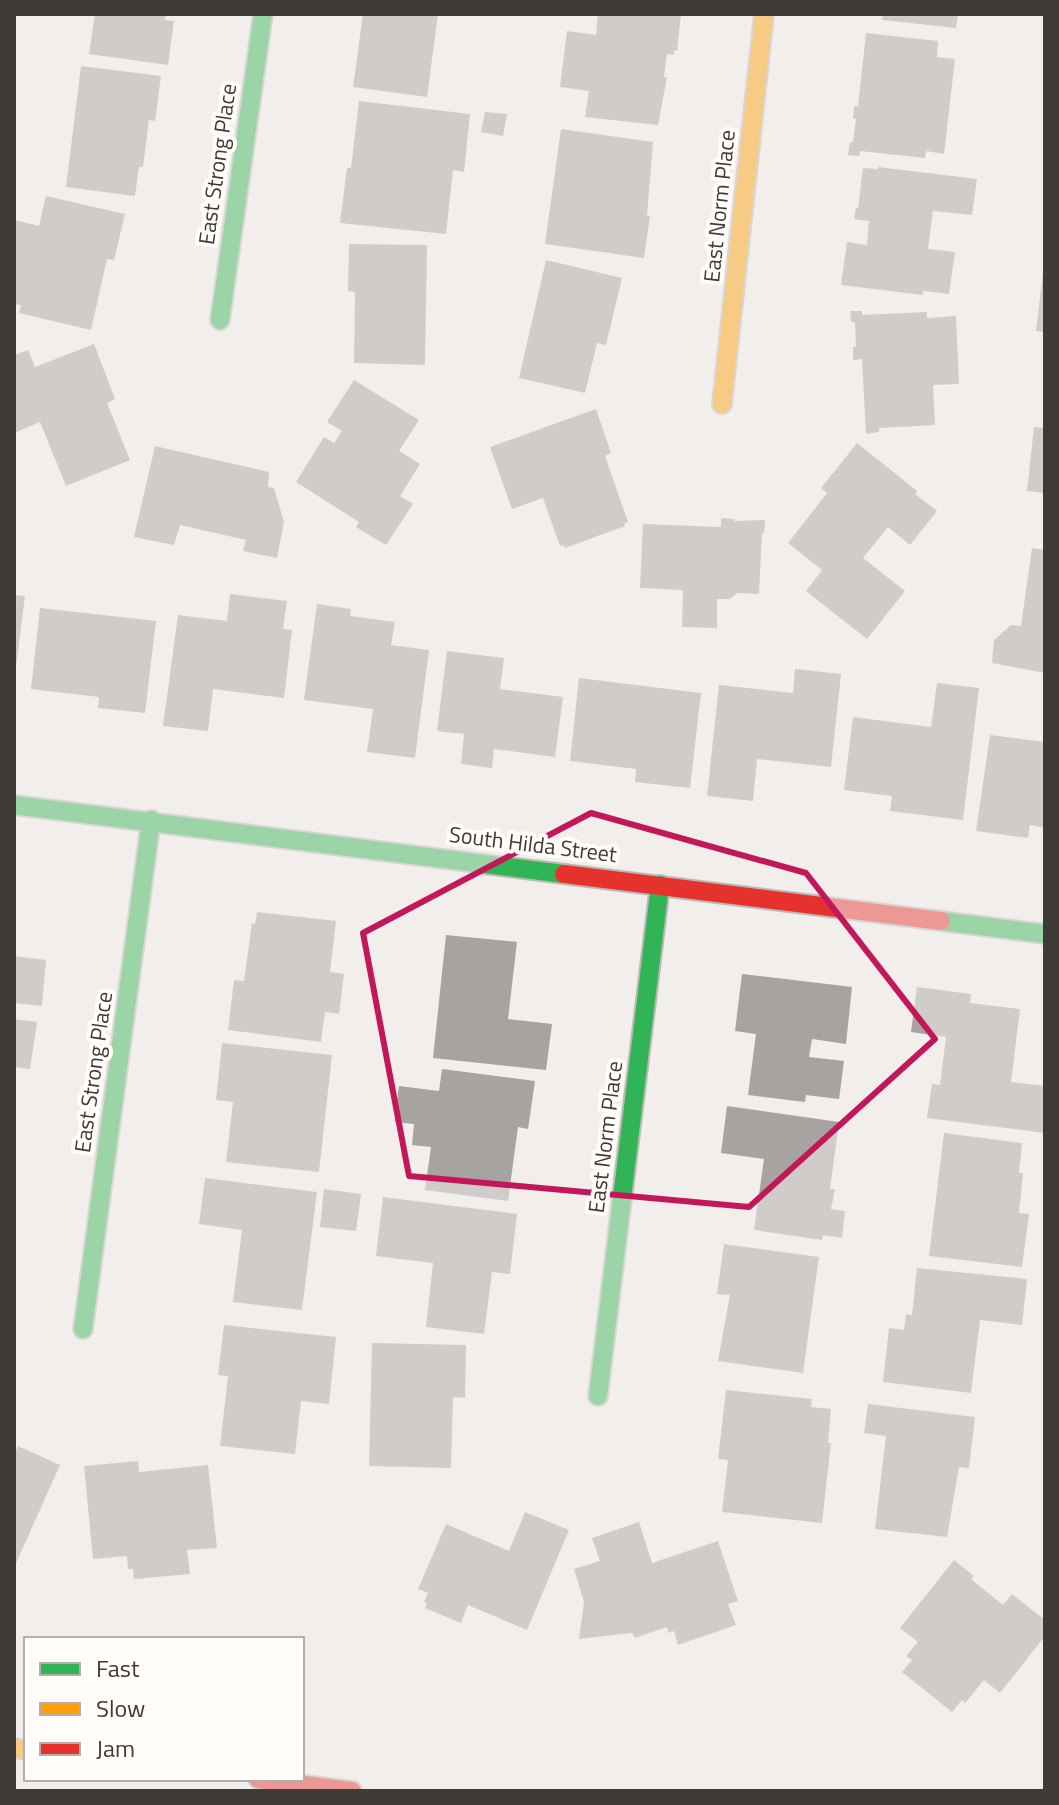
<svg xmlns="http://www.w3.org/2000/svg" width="1059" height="1805" font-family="'Titillium Web',sans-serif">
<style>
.building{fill:#a6a3a1}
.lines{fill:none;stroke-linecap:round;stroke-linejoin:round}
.fast-casing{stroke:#bcb9b7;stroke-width:22}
.slow-casing{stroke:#bcb9b7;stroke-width:22}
.jam-casing{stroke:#bcb9b7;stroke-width:22}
.fast{stroke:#30b455;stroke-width:18}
.slow{stroke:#ff9f0a;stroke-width:18}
.jam{stroke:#e5322d;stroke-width:18}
.marked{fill:none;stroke:#c2185b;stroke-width:6;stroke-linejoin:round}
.labels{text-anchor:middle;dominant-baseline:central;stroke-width:8;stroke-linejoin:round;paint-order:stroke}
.street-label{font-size:22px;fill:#3d3a38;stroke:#fffcfa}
</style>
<rect width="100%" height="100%" fill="#f2eeeb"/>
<g class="building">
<path d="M95,14H166L165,20L174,21L168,65L89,54Z"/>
<path d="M363,14H438L427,97L353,87Z"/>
<path d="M598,14H681L677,51L674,50V55L667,54L664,77H667L658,125L585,117L589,91L560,87L567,31L596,35Z"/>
<path d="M883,14H958L956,28L882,20Z"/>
<path d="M866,33L938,41L937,57L955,59L944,154L926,151L925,158L860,151L859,156L848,155L850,142H853L856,119L853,118L854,106H858Z"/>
<path d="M81,66L161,76L155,121L149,120L143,167H139L135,196L66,187Z"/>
<path d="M359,101L470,114L464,172L453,170L446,234L340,223L347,168H351Z"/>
<path d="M485,112L507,114L503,136L481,132Z"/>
<path d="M561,129L653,142L647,216H650L644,258L545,244Z"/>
<path d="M878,167L977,179L972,215L933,211L928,249L955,252L949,294L923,291V295L841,285L847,242L867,245L869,221L854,219L856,208H858L863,168L878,169Z"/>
<path d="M46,196L125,214L114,260L107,259L91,330L19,313L21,305L14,304V220L39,226Z"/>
<path d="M349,244L427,245L425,365L354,363L355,292L348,291Z"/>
<path d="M546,260L622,278L606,345L597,343L585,393L519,378Z"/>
<path d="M1043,272H1045V332L1036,331Z"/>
<path d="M850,311H862V315L927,312V318L956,316L959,384L933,385L935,425L879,428V432L866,434L862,359L853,360V347H856L855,322H851Z"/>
<path d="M94,344L115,399L107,403L130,460L66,486L40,422L14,433V355L28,350L35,367Z"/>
<path d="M354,380L419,420L399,451L420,464L400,496L413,504L386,545L356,527L359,522L296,482L324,437L334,443L342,431L327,422Z"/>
<path d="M596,409L611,453L605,456L628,522L624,523L625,526L565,548L564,545L560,546L543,498L512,509L490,447Z"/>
<path d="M1034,427L1045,428V493L1027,491Z"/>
<path d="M857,443L917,491L915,494L937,511L910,545L888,527L863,558L905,591L867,639L806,591L822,570L788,543L827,493L821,488Z"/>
<path d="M155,446L269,472L268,487L274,488L284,522L277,558L243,551L246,540L180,525L174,545L134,537Z"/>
<path d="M721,518L734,519V521L765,520L764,533H762L759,594L737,593L730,599H717V628L682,627L683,590L640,588L643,524L721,527Z"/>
<path d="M1032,548L1045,550V673L992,663L994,640L1011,625L1021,626Z"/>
<path d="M230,594L287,601L283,629L292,630L284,698L213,689L208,731L163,726L178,615L227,621Z"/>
<path d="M14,595L25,596L16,667H14Z"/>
<path d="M317,604L351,609L350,616L395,622L391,645L429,650L415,758L367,752L373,709L304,700Z"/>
<path d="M40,608L156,621L145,713L98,708L99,697L31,689Z"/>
<path d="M447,651L504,658L500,689L563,697L555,757L494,749L492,768L461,764L464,734L437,731Z"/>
<path d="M795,669L841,674L831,767L757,759L753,801L707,796L719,685L793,693Z"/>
<path d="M579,678L701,693L690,788L635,782L636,769L570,761Z"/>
<path d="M937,683L979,688L963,820L890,811L892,796L844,790L853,717L931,727Z"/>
<path d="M990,735L1045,742V828L1030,825L1028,838L976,831Z"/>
<path d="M257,912L336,921L330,972L344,974L339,1014L325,1012L321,1042L228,1030L234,980L244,981L252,923L255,924Z"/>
<path d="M446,935L517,942L508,1019L552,1024L546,1070L433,1058Z"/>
<path d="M14,956L46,960L42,1006L14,1003Z"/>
<path d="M742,974L852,987L846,1044L812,1039L809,1057L844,1061L839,1099L806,1095L805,1102L748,1095L756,1034L735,1031Z"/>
<path d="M917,987L971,994L970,1003L1020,1009L1011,1082L1045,1086V1133L927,1118L932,1084L940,1085L946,1037L911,1032Z"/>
<path d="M14,1019L37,1022L30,1069L14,1067Z"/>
<path d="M222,1043L332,1055L319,1172L226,1162L233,1102L216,1100Z"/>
<path d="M442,1069L535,1081L528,1129L518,1127L508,1201L425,1190L431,1147L412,1145L414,1124L394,1122L399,1086L439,1091Z"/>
<path d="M727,1106L839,1122L830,1189H835L831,1209L845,1211L842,1238L823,1235L822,1240L754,1230L764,1159L721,1153Z"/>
<path d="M944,1133L1022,1143L1019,1173H1023L1019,1213L1029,1214L1022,1267L929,1256Z"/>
<path d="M205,1178L317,1192L302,1310L233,1302L242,1230L199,1224Z"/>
<path d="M324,1189L361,1194L356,1231L320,1227Z"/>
<path d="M383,1197L517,1214L510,1274L492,1272L484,1334L426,1327L433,1263L376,1256Z"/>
<path d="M724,1244L819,1257L803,1373L718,1361L730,1295L717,1294Z"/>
<path d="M917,1268L1027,1279L1022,1325L980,1320L971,1393L883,1382L889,1328L904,1330L906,1314L912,1315Z"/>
<path d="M224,1325L336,1337L329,1404L301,1401L295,1454L220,1446L228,1376L218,1375Z"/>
<path d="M372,1343L466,1345L465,1398L453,1397L451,1468L369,1466Z"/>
<path d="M726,1390L812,1399L811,1407L831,1409L828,1443H831L822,1523L722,1512L728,1460L718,1459Z"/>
<path d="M868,1404L975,1417L969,1468L959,1467L947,1537L875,1529L886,1436L864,1433Z"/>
<path d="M18,1446L60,1465L14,1568V1456Z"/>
<path d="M138,1461L139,1472L208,1465L217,1548L187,1550L190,1574L134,1579L133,1569H128L127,1556L93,1559L84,1466Z"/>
<path d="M525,1512L569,1530L527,1630L468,1605L461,1623L425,1608L427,1603L424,1602L428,1593L418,1589L446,1524L509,1551Z"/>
<path d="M639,1522L652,1563L718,1541L738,1601L728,1604L736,1625L678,1645L674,1631L668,1633L667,1627L635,1638L632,1633L579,1639L584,1602L574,1569L600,1561L592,1538Z"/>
<path d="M954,1560L974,1576L971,1579L1003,1605L1012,1594L1045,1620V1636L1000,1693L984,1680L965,1703L962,1700L952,1712L902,1672L912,1660L906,1656L918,1642L900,1628Z"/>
</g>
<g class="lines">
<g class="fast-casing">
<g id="fast">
<path d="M220,320L263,14"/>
<path d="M14,805L564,874"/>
<path d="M941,921L1045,934"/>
<path d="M83,1329L151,820"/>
<path d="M598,1396L660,885"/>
</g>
</g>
<g class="slow-casing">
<g id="slow">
<path d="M722,404L764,14"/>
<path d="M14,1748L26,1750"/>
</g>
</g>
<g class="jam-casing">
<g id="jam">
<path d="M564,874L941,921"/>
<path d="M258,1779L352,1791"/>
</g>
</g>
<use href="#fast" class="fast"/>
<use href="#slow" class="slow"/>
<use href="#jam" class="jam"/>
</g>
<path d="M0 0H1059V1805H0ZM591,813L806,873L935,1039L749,1207L409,1176L363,933Z" fill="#f2eeeb" fill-opacity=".55" fill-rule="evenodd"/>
<path class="marked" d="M591,813L806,873L935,1039L749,1207L409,1176L363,933Z"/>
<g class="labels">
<g class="street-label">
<text transform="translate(217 164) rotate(-82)">East Strong Place</text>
<text transform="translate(719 206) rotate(-84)">East Norm Place</text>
<text transform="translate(533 844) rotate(7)">South Hilda Street</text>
<text transform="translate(93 1072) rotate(-82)">East Strong Place</text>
<text transform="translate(605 1137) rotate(-83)">East Norm Place</text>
</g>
</g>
<rect width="1059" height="1805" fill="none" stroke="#3d3a38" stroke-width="32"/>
<rect x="24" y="1637" width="280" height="144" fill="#fffcfa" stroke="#b1aeac" stroke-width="2"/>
<rect x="40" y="1663" width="40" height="12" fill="#30b455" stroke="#b1aeac" stroke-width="2"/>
<text x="96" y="1677" font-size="24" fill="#3d3a38">Fast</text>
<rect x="40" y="1703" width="40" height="12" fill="#ff9f0a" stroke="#b1aeac" stroke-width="2"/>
<text x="96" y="1717" font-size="24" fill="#3d3a38">Slow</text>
<rect x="40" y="1743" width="40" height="12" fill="#e5322d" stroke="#b1aeac" stroke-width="2"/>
<text x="96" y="1757" font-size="24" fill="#3d3a38">Jam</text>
</svg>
